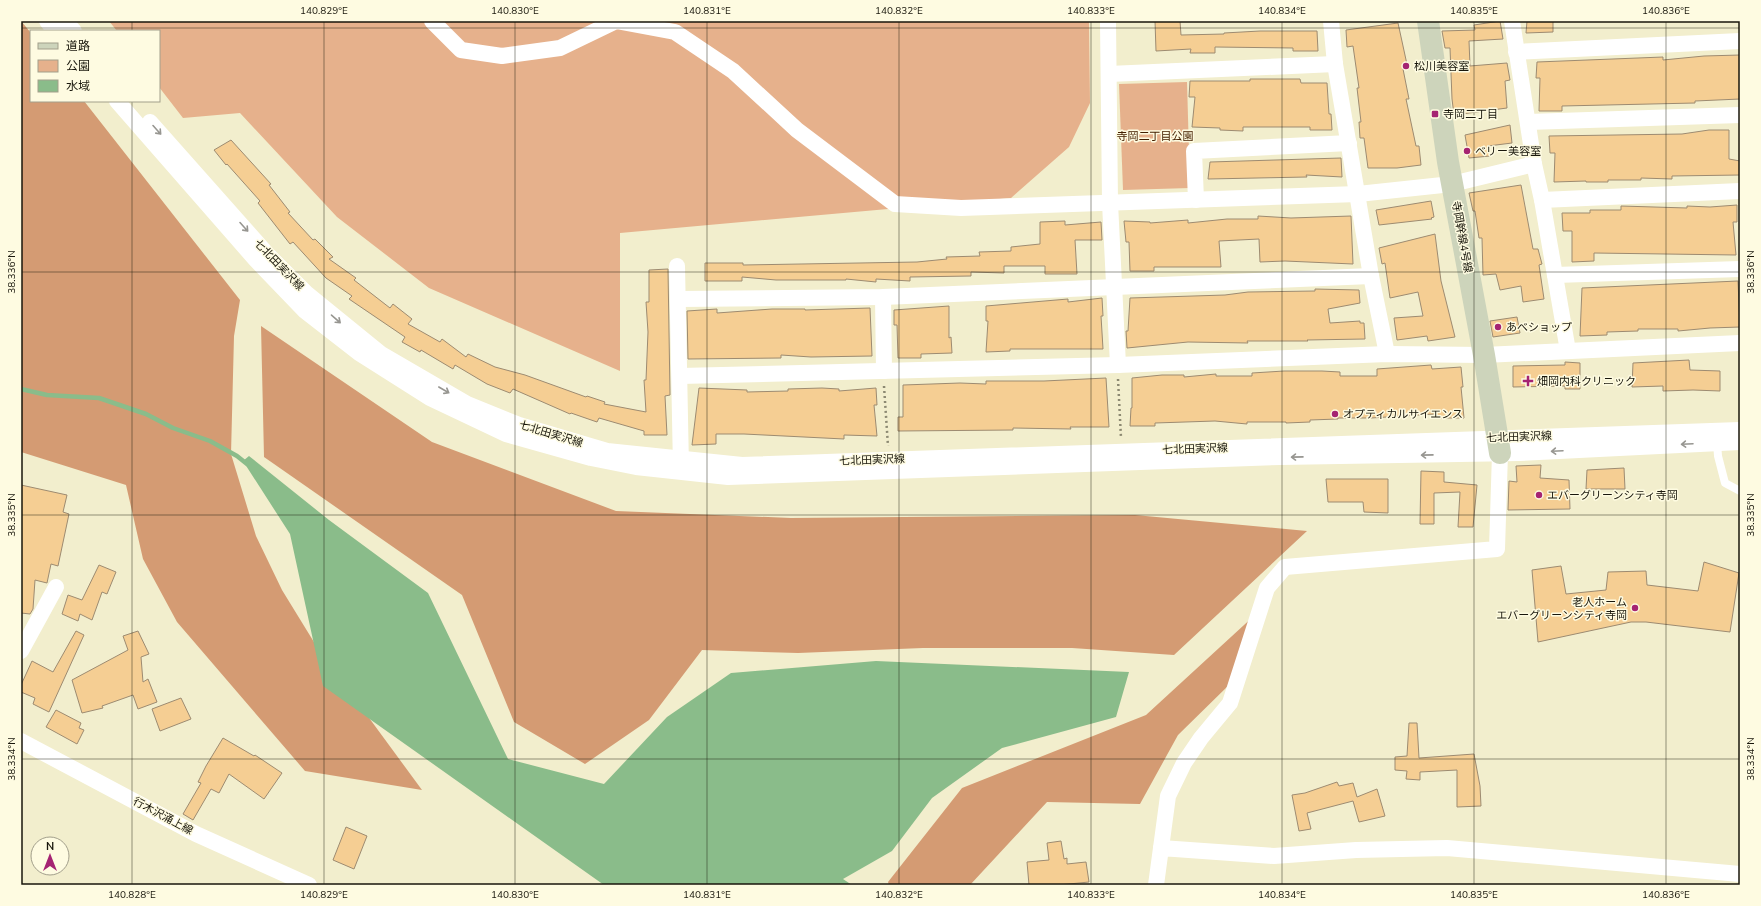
<svg xmlns="http://www.w3.org/2000/svg" width="1761" height="906" font-family="'Nunito Sans','Noto Sans JP',sans-serif">
<style>
.green{fill:#e6b18c}
.forest{fill:#d49b73}
.water{fill:#8abc8a}
.lines{fill:none;stroke-linecap:round;stroke-linejoin:round}
.stream{stroke:#8abc8a;stroke-width:4.5}
.building{fill:#f5ce93;stroke:#9d8b71}
.path{stroke:#8c8972;stroke-width:2.5;stroke-dasharray:2 3;stroke-linecap:butt}
.lane{stroke:#fff;stroke-width:8}
.street{stroke:#fff;stroke-width:16}
.secondary{stroke:#cdd4bb;stroke-width:22}
.oneway{stroke:#979691}
.ticks{fill:none;stroke:#18160b;stroke-width:1;stroke-opacity:0.45}
.poi-dot{fill:#a52372;stroke:#fefbe1;stroke-width:1.5}
.labels{text-anchor:middle;dominant-baseline:central;stroke-width:3;stroke-linejoin:round;paint-order:stroke}
.poi-label{font-size:11px;fill:#18160b;stroke:#fefbe1;text-anchor:start}
.park-label{font-size:11px;fill:#452001;stroke:#fefbe1}
.street-label{font-size:11px;fill:#18160b;stroke:#fefbe1}
.neatline{fill:none;stroke:#18160b;stroke-width:1.5}
.ticks-label{font-size:10px;text-anchor:middle;fill:#18160b}
</style>
<rect width="100%" height="100%" fill="#f2eecd"/>
<g class="green">
<path d="M109,21H1089L1090,103L1069,147L1011,198L620,233V371L429,288L337,217L240,113L183,118L159,87V31H117Z"/>
<path d="M1187,82L1190,188L1123,190L1119,84Z"/>
</g>
<g class="forest">
<path d="M21,21L31,33V101H84L240,300L234,336L231,454L256,536L282,590L317,647L422,790L305,771L177,622L143,559L126,485L21,452Z"/>
<path d="M261,326L432,442L616,511L791,518L1135,515L1307,531L1174,655L1072,648H923L798,653L702,650L649,720L585,764L514,722L462,595L264,457Z"/>
<path d="M1256,614L1231,683L1178,735L1140,804L1047,802L970,885H889L888,882L962,788L1146,715Z"/>
</g>
<path class="water" d="M249,456L329,520L428,593L508,759L604,784L667,717L731,673L876,661L1129,672L1116,717L1002,748L932,798L892,851L843,879L852,885H604L323,686L290,534L243,461Z"/>
<g class="lines">
<path class="stream" d="M21,389L47,395L99,398L146,414L173,428L210,441L237,456L247,464"/>
</g>
<g class="building">
<path d="M1155,21H1180L1181,35L1224,34V33L1260,31H1317L1318,51H1293V48L1215,47V53H1190L1191,49L1156,51Z"/>
<path d="M1500,21L1503,39L1469,41L1470,66L1507,63L1510,80L1505,81L1507,108L1454,115L1452,99L1450,48H1445L1442,31L1475,30L1474,25Z"/>
<path d="M1527,21H1553V32L1526,33Z"/>
<path d="M1398,23L1408,69H1403L1409,99H1406L1416,146H1419L1421,165L1397,168H1368L1364,138H1360L1359,122H1361L1357,88H1359L1353,46L1347,47L1346,30Z"/>
<path d="M1740,55V99L1695,101V103L1562,106V111H1539L1540,78H1536L1537,62L1663,57V60L1704,56Z"/>
<path d="M1250,79H1300L1301,83H1327L1329,114H1331L1332,130H1310V127H1243V131L1220,130V128L1192,127L1195,97H1189L1190,81H1250Z"/>
<path d="M1510,125L1512,143L1488,146L1490,156L1469,158L1465,135Z"/>
<path d="M1709,130H1729V159L1740,161V175L1672,176V179L1641,178V180H1608V182H1586V181L1554,182L1555,153H1550L1549,136L1682,134Z"/>
<path d="M231,140L271,184L269,185L290,212L288,213L313,240L315,239L333,257L329,259L356,278L354,280L390,308L393,304L412,319L408,324L440,342L442,339L466,357L468,354L495,367L525,375L586,397L587,396L605,402L604,404L646,412L644,380H646L648,332L646,302H649V270L668,269L670,394V395L665,396L667,435H644V431L599,418L597,422L571,413L570,414L513,389L510,393L487,384L455,365L453,369L421,350L420,352L402,342L405,337L349,299L352,296L326,278L293,242L290,244L258,203L260,201L227,164L226,165L214,150Z"/>
<path d="M1341,158L1342,177L1306,175L1307,177L1208,179L1210,162Z"/>
<path d="M1521,185L1533,249H1538L1542,264L1539,265L1544,299L1523,302L1521,286L1500,290L1496,274L1483,275L1482,238H1479L1475,211H1473L1469,193Z"/>
<path d="M1431,201L1434,217L1431,218L1432,219L1379,225L1376,210Z"/>
<path d="M1737,205V222H1733L1736,255L1594,253V261L1572,262V231H1563L1562,213H1590V210H1621V206L1687,208V206L1710,207Z"/>
<path d="M1258,216L1291,218L1351,216L1353,264L1285,261L1260,262L1259,239L1219,241L1221,267H1154V271H1130L1129,242H1126L1124,221L1150,222V223L1188,220V223L1227,219H1258Z"/>
<path d="M1065,221V225L1101,222L1102,240H1075L1077,274H1045V266H1004V273L971,272V276L910,277V281L876,279V282L846,279V280H776L742,277V281H705V263H743V265L917,262L947,259L946,257L980,256L979,252L1011,251V247L1040,244V222Z"/>
<path d="M1435,234L1441,281L1455,337L1428,341L1427,336L1397,340L1394,318L1423,316L1418,292L1390,298L1385,263L1382,264L1379,248Z"/>
<path d="M1738,281L1740,327L1710,328L1678,331V329H1638V331L1607,332V335L1580,336L1582,288Z"/>
<path d="M1315,289L1359,290L1360,303L1328,309L1330,323L1360,321V323H1364L1365,339L1307,340L1308,341H1247L1248,343L1188,342L1127,348L1126,331H1128L1130,298L1225,295L1248,292L1315,291Z"/>
<path d="M1102,298L1103,316H1101L1103,349H1010V351L986,352L988,321H986V306L1068,299V302Z"/>
<path d="M949,306V338L951,337L952,353L921,354V358H898L897,325H894V310Z"/>
<path d="M870,308L872,356L811,357L781,355V358L688,359L687,311L717,309V313L772,309H805V310Z"/>
<path d="M1517,317L1520,333L1493,337L1490,321Z"/>
<path d="M1689,360L1690,370L1720,371V391L1693,390L1663,391V386L1632,387L1633,363Z"/>
<path d="M1565,362L1580,363V389H1565V386L1513,387V366L1565,365Z"/>
<path d="M1431,365L1432,369L1461,367L1463,387H1461L1464,418H1435V414L1371,418H1338V419L1310,420V422L1286,423V422H1247V424L1215,421L1155,423V426H1130L1131,408H1132V378L1162,375H1184V377L1216,374V376H1252V373L1284,371H1322L1340,372V376H1377V369Z"/>
<path d="M1106,378L1109,427H1070L1071,429L1013,428V430L898,431V417H903V385L960,383L986,384V381H1044Z"/>
<path d="M699,388L747,390V392L788,391V389L822,388L839,389V391L876,388L877,405H874L877,436L844,435V439L744,434H716V444L692,445Z"/>
<path d="M1541,465L1540,478L1569,480L1570,509L1508,510L1509,481L1517,482L1516,466Z"/>
<path d="M1624,468L1625,489H1586L1587,470Z"/>
<path d="M1421,471L1444,472V482L1477,485L1473,527H1458L1460,492L1434,493V524H1420Z"/>
<path d="M1326,479H1388V513L1364,512L1363,502H1328Z"/>
<path d="M21,485L67,495L63,512L69,514L58,566L51,564L47,583L35,580L33,609L30,614L21,613Z"/>
<path d="M1704,562L1739,573L1730,632L1646,622H1631L1538,642L1532,570L1561,566L1566,594L1606,590L1608,572L1646,571L1647,585L1698,591Z"/>
<path d="M99,565L116,572L107,594L102,592L92,620L80,614L78,621L62,614L68,595L82,600Z"/>
<path d="M76,631L84,635L49,712L33,704L35,698L21,692V685L32,661L53,672Z"/>
<path d="M138,631L149,654L141,657L143,682L148,679L157,702L138,709L133,695L102,706L103,708L82,713L72,680L128,650L123,636Z"/>
<path d="M181,698L191,719L160,731L152,709Z"/>
<path d="M56,710L81,723L79,728L84,730L77,744L46,727Z"/>
<path d="M1409,723H1417L1419,758L1474,754L1480,786L1481,806L1457,807V770L1420,772V780L1406,779L1407,771L1395,770V757L1407,756Z"/>
<path d="M223,738L254,756L255,755L282,773L264,799L229,774L219,793L211,789L193,820L183,814L201,783L198,782L206,766Z"/>
<path d="M1337,782L1339,786L1353,783L1357,797L1377,789L1385,816L1359,822L1353,801L1307,813L1311,829L1299,831L1292,795L1305,793Z"/>
<path d="M346,827L367,836L354,869L333,860Z"/>
<path d="M1061,841L1064,859L1067,858V864L1086,862L1089,882L1059,885H1029L1027,862L1049,860L1047,843Z"/>
</g>
<g class="lines">
<g class="path">
<path d="M1118,379L1121,438"/>
<path d="M884,386L888,446"/>
</g>
<path class="lane" d="M1717,443L1718,456L1725,483L1740,491"/>
<g class="street">
<path d="M47,21L55,31"/>
<path d="M65,21L74,31"/>
<path d="M432,21L461,50L502,56L560,48L616,21L675,32L733,71L797,130L895,204L961,208L1358,194L1452,184L1534,164"/>
<path d="M1108,21L1110,203L1118,365"/>
<path d="M1331,21L1335,64L1371,276L1387,354"/>
<path d="M1512,21L1534,164L1542,200L1568,351"/>
<path d="M1516,52L1740,41"/>
<path d="M1109,74L1335,64"/>
<path d="M117,101L256,260L305,311L359,353L430,398L506,434L591,458L636,467L728,477L1280,457L1519,453L1740,442"/>
<path d="M150,122L268,255L306,293L381,354L467,404L519,425L607,451L742,465L1740,430"/>
<path d="M1528,122L1740,115"/>
<path d="M1196,200L1194,151L1349,143"/>
<path d="M1542,200L1740,191"/>
<path d="M677,266L681,468"/>
<path d="M1555,275L1740,269"/>
<path d="M883,297L884,371"/>
<path d="M678,299L883,297L1371,276"/>
<path d="M680,376L1118,365L1387,354L1484,355L1740,343"/>
<path d="M21,651L56,587"/>
<path d="M21,741L196,834L309,885"/>
<path d="M1161,848L1168,796L1184,763L1201,738L1230,703L1267,588L1285,567L1497,549L1500,453"/>
<path d="M1156,885L1161,848L1274,856L1356,850L1447,848L1740,874"/>
</g>
<path class="secondary" d="M1428,21L1448,162L1484,355L1500,453"/>
</g>
<defs><path id="oneway-shaft" d="M-6 0H5M1.5-3L5.5 0L1.5 3" fill="none" stroke-width="1.6" stroke-linecap="round" stroke-linejoin="round"/></defs>
<g class="oneway">
<use href="#oneway-shaft" transform="translate(157 130) rotate(48)"/>
<use href="#oneway-shaft" transform="translate(244 227) rotate(48)"/>
<use href="#oneway-shaft" transform="translate(336 319) rotate(41)"/>
<use href="#oneway-shaft" transform="translate(444 390) rotate(30)"/>
<use href="#oneway-shaft" transform="translate(1687 444) rotate(177)"/>
<use href="#oneway-shaft" transform="translate(1557 451) rotate(177)"/>
<use href="#oneway-shaft" transform="translate(1427 455) rotate(179)"/>
<use href="#oneway-shaft" transform="translate(1297 457) rotate(179)"/>
</g>
<path class="ticks" d="M132,21V31M324,21V885M515,21V885M707,21V885M899,21V885M1091,21V885M1282,21V885M1474,21V885M1666,21V885M21,28H1740M132,101V885M21,272H1740M21,515H1740M21,759H1740"/>
<g class="poi-dot">
<circle cx="1406" cy="66" r="4"/>
<rect x="1431" y="110" width="8" height="8" rx="2"/>
<circle cx="1467" cy="151" r="4"/>
<circle cx="1498" cy="327" r="4"/>
<path d="M1526 375h4v4h4v4h-4v4h-4v-4h-4v-4h4z"/>
<circle cx="1335" cy="414" r="4"/>
<circle cx="1539" cy="495" r="4"/>
<circle cx="1635" cy="608" r="4"/>
</g>
<g class="labels">
<g class="poi-label">
<text x="1414" y="66">松川美容室</text>
<text x="1443" y="114">寺岡二丁目</text>
<text x="1475" y="151">ベリー美容室</text>
<text x="1506" y="327">あべショップ</text>
<text x="1537" y="381">畑岡内科クリニック</text>
<text x="1343" y="414">オプティカルサイエンス</text>
<text x="1547" y="495">エバーグリーンシティ寺岡</text>
<text x="1627" y="602" text-anchor="end">老人ホーム<tspan x="1627" dy="13">エバーグリーンシティ寺岡</tspan></text>
</g>
<g class="park-label">
<text x="1155" y="136">寺岡二丁目公園</text>
</g>
<g class="street-label">
<text transform="translate(1462 237) rotate(80)">寺岡幹線4号線</text>
<text transform="translate(279 265) rotate(46)">七北田実沢線</text>
<text transform="translate(551 434) rotate(17)">七北田実沢線</text>
<text transform="translate(1519 437) rotate(-2)">七北田実沢線</text>
<text transform="translate(1195 449) rotate(-2)">七北田実沢線</text>
<text transform="translate(872 460) rotate(-2)">七北田実沢線</text>
<text transform="translate(163 816) rotate(28)">行木沢涌上線</text>
</g>
</g>
<rect width="1761" height="906" fill="none" stroke="#fefbe1" stroke-width="44"/>
<rect x="30" y="30" width="130" height="72" fill="#fefbe1" stroke="#a29f8b"/>
<rect x="38" y="43" width="20" height="6" fill="#cdd4bb" stroke="#a29f8b"/>
<text x="66" y="50" font-size="12" fill="#18160b">道路</text>
<rect x="38" y="60" width="20" height="12" fill="#e6b18c" stroke="#a29f8b"/>
<text x="66" y="70" font-size="12" fill="#18160b">公園</text>
<rect x="38" y="80" width="20" height="12" fill="#8abc8a" stroke="#a29f8b"/>
<text x="66" y="90" font-size="12" fill="#18160b">水域</text>
<g transform="translate(50 856)"><circle r="19" fill="#fefbe1" stroke="#a29f8b"/>
<path d="M0-3L7 15L0 10L-7 15Z" fill="#a52372"/>
<text y="-6" font-size="11" font-weight="bold" text-anchor="middle" fill="#18160b">N</text>
</g>
<rect x="22" y="22" width="1717" height="862" class="neatline"/>
<g class="ticks-label">
<text x="324" y="14">140.829°E</text>
<text x="515" y="14">140.830°E</text>
<text x="707" y="14">140.831°E</text>
<text x="899" y="14">140.832°E</text>
<text x="1091" y="14">140.833°E</text>
<text x="1282" y="14">140.834°E</text>
<text x="1474" y="14">140.835°E</text>
<text x="1666" y="14">140.836°E</text>
<text transform="translate(11 272) rotate(-90)" y="4">38.336°N</text>
<text transform="translate(1750 272) rotate(-90)" y="4">38.336°N</text>
<text transform="translate(11 515) rotate(-90)" y="4">38.335°N</text>
<text transform="translate(1750 515) rotate(-90)" y="4">38.335°N</text>
<text transform="translate(11 759) rotate(-90)" y="4">38.334°N</text>
<text transform="translate(1750 759) rotate(-90)" y="4">38.334°N</text>
<text x="132" y="898">140.828°E</text>
<text x="324" y="898">140.829°E</text>
<text x="515" y="898">140.830°E</text>
<text x="707" y="898">140.831°E</text>
<text x="899" y="898">140.832°E</text>
<text x="1091" y="898">140.833°E</text>
<text x="1282" y="898">140.834°E</text>
<text x="1474" y="898">140.835°E</text>
<text x="1666" y="898">140.836°E</text>
</g>
</svg>
